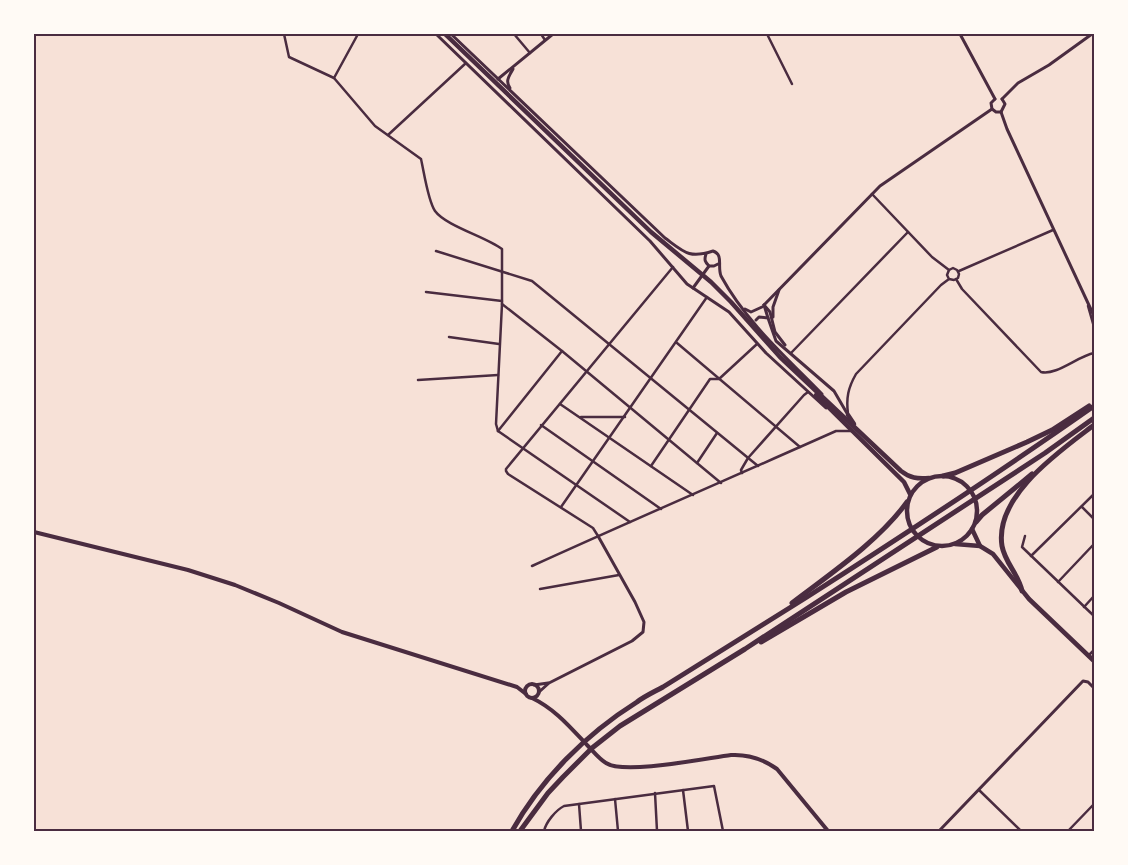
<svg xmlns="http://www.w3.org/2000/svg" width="1128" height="865" font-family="'Roboto Condensed',sans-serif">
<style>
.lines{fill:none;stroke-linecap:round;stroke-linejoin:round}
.minor{stroke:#4a2c40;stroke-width:2.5}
.tertiary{stroke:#4a2c40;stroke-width:3}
.secondary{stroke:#4a2c40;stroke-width:4}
.primary{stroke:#4a2c40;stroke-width:4.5}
.motorway{stroke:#4a2c40;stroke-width:5}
.neatline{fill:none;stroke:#4a2c40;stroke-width:2}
</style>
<rect width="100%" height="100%" fill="#f7e1d7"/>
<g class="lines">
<g class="minor">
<path d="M284,34L289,57L334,78L375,126L421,159C424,172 428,201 435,211C446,226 486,237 502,249V304L496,424L498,431"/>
<path d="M514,34L530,53"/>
<path d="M541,34L545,40"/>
<path d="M767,34L792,84"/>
<path d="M334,78L358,34"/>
<path d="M388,135L466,63"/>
<path d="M872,194L932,257L949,270"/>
<path d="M436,251L532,281L758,466"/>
<path d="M959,271L1053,230"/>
<path d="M956,279L962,289L1041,372C1056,376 1078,356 1094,353"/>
<path d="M426,292L502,301"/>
<path d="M502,304L562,351L721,483"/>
<path d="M1088,306L1094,327"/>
<path d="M449,337L499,344"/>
<path d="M677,343L800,447"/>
<path d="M791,353L908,232"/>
<path d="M418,380L498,375"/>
<path d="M560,404L693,495"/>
<path d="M848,414C846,398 848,388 856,374L941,285L949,279L954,280L958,278L959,274L957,270L953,268L949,270L947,275L949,279"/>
<path d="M581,417H625"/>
<path d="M541,425L661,509"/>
<path d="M498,431L630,522"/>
<path d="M498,431L562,351"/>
<path d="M697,463L717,433"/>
<path d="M651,466L710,379H719L757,344"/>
<path d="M742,473L741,470L748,458L804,395L808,392"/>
<path d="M561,507L707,297"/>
<path d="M1082,507L1094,519"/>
<path d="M598,536L593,528L508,474L506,471V469L673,267"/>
<path d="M1025,536L1022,547L1094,616"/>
<path d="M1031,556L1094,494"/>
<path d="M532,566C633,520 735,476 836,431H852"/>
<path d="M1058,582L1094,544"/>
<path d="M540,589L619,575"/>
<path d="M1084,607L1094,596"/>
<path d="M1088,656L1094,650"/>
<path d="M683,790L688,831"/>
<path d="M979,790L1021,831"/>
<path d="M655,793L657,831"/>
<path d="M615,799L618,831"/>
<path d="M579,804L581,831"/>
<path d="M544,831C546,822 556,810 564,806L714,786L723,831"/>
<path d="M1068,831L1094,804"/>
</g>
<g class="tertiary">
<path d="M436,34L650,241L687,284L729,312L766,353L826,408"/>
<path d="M451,34L665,238C684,252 689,259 713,251C724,255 717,266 721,276C746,322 786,357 822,394"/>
<path d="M960,34L995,99"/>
<path d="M498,79L553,34"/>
<path d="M510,88C505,81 509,76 513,69"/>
<path d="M995,99L991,103L992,109L996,112H1001"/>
<path d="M1002,99L1018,83L1049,65L1092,34"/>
<path d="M1001,112L1007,129L1094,316"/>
<path d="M1001,112L1005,104L1002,99"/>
<path d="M706,254C704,260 705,262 709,266"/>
<path d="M693,288L709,266H714L718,264"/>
<path d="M764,305L880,186L992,109"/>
<path d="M764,305L770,312L775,332L785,345"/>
<path d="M764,305L768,318"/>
<path d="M745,309L751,312L762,307"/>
<path d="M773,317V307L779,290"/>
<path d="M756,320L759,317L768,318L776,341L834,391L848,415"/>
<path d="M534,685L548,683"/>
<path d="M539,692L549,683L632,641L643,632L644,622L635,602L598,536"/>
<path d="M939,831L1083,681L1088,682L1094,688"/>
</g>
<g class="secondary">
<path d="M34,532L188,570L235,585L279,603L342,632L517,687L526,694"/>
<circle cx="532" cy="691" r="7"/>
<path d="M532,698C555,709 570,727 587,745C593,751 599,759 606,763C624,775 707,758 731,755C749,754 763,759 777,769L828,831"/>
</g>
<g class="primary">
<path d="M445,34L651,232L711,282L731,302L780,357L901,471C910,478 917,479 929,478"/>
<path d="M816,395L904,482L910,494"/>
<path d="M848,415L854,424"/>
<circle cx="942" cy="511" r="35"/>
<path d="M972,529L980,546"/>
<path d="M955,544L980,546L993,554L1029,599L1094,661"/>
</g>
<g class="motorway">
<path d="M943,476L955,473L1027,442L1052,430L1089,406"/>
<path d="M976,522L982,515L1032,474"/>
<path d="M1022,591C1019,575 1005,563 1002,546C994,496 1060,451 1094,425"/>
<path d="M792,603C830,574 879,541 907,502"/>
<path d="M761,642L846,592L937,547"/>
<path d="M512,831C541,779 586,734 637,702C645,696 654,692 663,687C711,657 759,627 807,597C904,535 1000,472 1094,406"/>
<path d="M520,831L548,793L563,777L592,748L620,726L745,649L1045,453L1094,418"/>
</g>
</g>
<rect width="1128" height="865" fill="none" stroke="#fffaf5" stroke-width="70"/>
<rect x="35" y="35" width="1058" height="795" class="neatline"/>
</svg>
